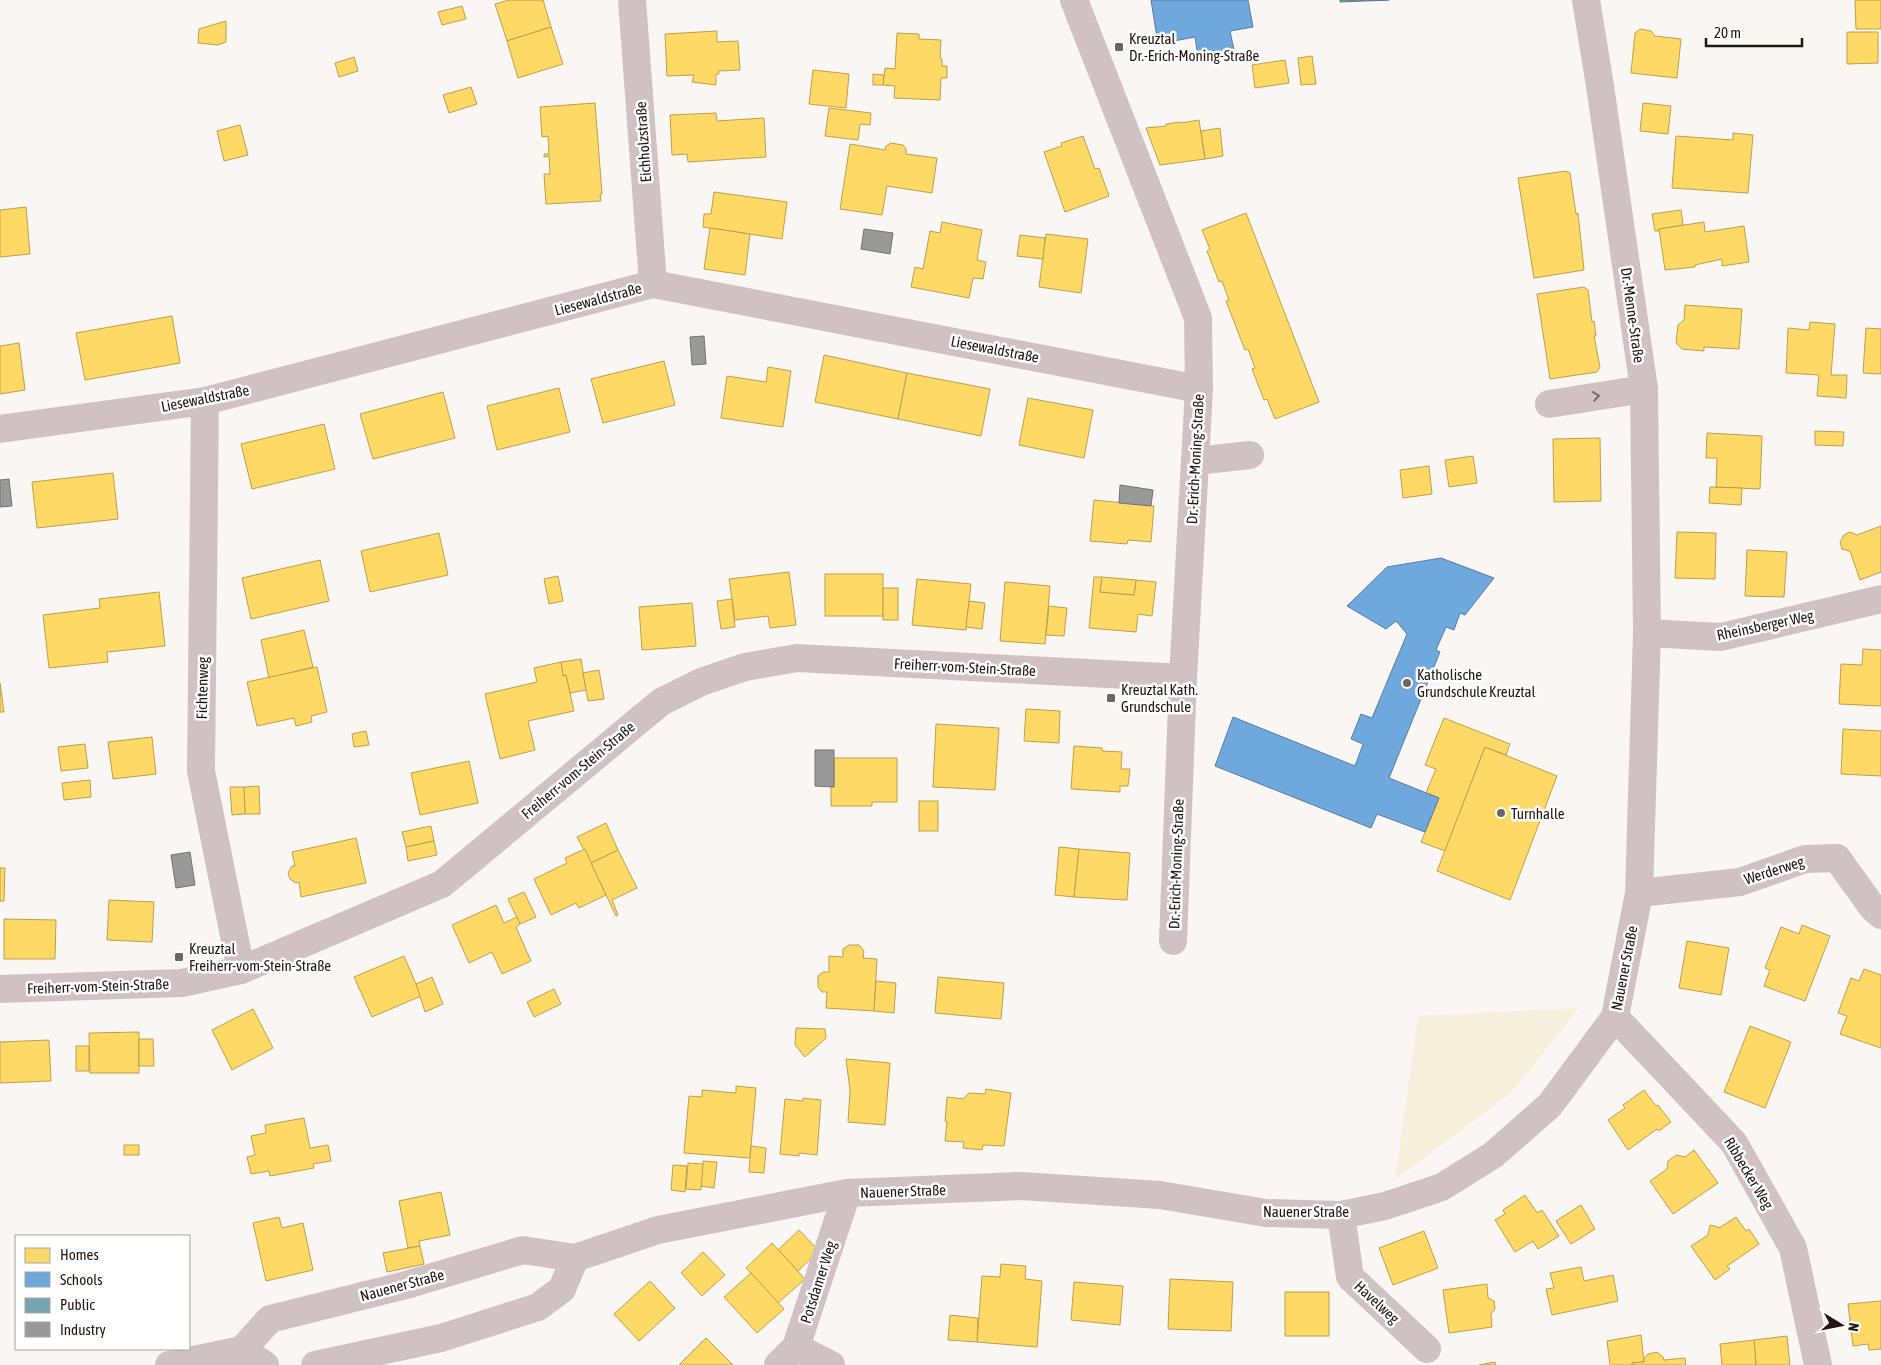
<svg xmlns="http://www.w3.org/2000/svg" width="1881" height="1365" font-family="'Asap Condensed',sans-serif">
<style>
.green{fill:#f5efdb}
.homes{fill:#ffd966;stroke:#bd9e4c}
.schools{fill:#6fa8dc;stroke:#587c9f}
.public{fill:#76a5af;stroke:#5d7a80}
.industry{fill:#999;stroke:#757270}
.lines{fill:none;stroke-linecap:round;stroke-linejoin:round}
.minor{stroke:#d0c2c3;stroke-width:28}
.oneway{stroke:#796c6a}
.poi-dot{fill:#6e6460;stroke:#fff;stroke-width:2}
.labels{text-anchor:middle;dominant-baseline:central;stroke-width:5;stroke-linejoin:round;paint-order:stroke}
.poi-label{font-size:15px;fill:#221611;stroke:#fff;text-anchor:start}
.street-label{font-size:15px;fill:#221611;stroke:#fff}
</style>
<rect width="100%" height="100%" fill="#faf6f4"/>
<path class="green" d="M1579,1008L1511,1093L1395,1180L1418,1016Z"/>
<g class="homes">
<path d="M509,0H543L551,27L507,41L495,4Z"/>
<path d="M1855,0H1881V29H1856Z"/>
<path d="M462,6L466,19L442,25L438,12Z"/>
<path d="M226,21V42L218,45L198,43L199,29Z"/>
<path d="M551,27L563,64L518,78L507,41Z"/>
<path d="M1640,29L1651,31L1655,36L1681,39L1677,78L1631,73L1635,33Z"/>
<path d="M717,31V42L738,41L740,70L719,71V74H716V85L692,82L694,75L667,76L665,34Z"/>
<path d="M1847,32H1878V63L1847,64Z"/>
<path d="M897,33L919,34V39L941,40L940,58L942,59V66H947V78H941L940,100L894,98L895,86L883,85L885,68L895,69Z"/>
<path d="M1312,56L1316,84L1301,85L1298,58Z"/>
<path d="M354,57L358,71L339,77L335,63Z"/>
<path d="M1285,60L1289,83L1255,88L1252,65Z"/>
<path d="M813,70L849,74L846,108L809,104Z"/>
<path d="M873,74L884,75L883,85H873Z"/>
<path d="M471,87L477,104L449,113L443,95Z"/>
<path d="M595,103L602,194H600L601,201L546,204L544,174H550L549,156L544,157V154H549L548,136L542,137L540,107Z"/>
<path d="M1643,103L1671,106L1668,134L1640,131Z"/>
<path d="M829,108L871,113L870,125L860,124L858,140L825,136Z"/>
<path d="M716,113L717,121L764,118L766,157L688,162L687,154L672,155L670,115Z"/>
<path d="M1199,120L1205,159L1160,165L1146,128L1166,126V124L1180,122L1181,123Z"/>
<path d="M240,125L248,155L224,161L217,131Z"/>
<path d="M1220,128L1223,156L1205,159L1201,131Z"/>
<path d="M1733,133L1753,135L1748,193L1672,188L1676,136L1733,140Z"/>
<path d="M1083,136L1095,169L1099,168L1109,196L1065,212L1044,152L1062,146L1061,143Z"/>
<path d="M891,143L903,145L906,149V154L937,158L932,193L887,186L882,215L840,209L850,144L885,150L886,146Z"/>
<path d="M1566,171L1570,173L1576,214L1578,213L1584,270L1534,278L1518,178Z"/>
<path d="M714,192L787,202L782,239L703,227L704,214H711Z"/>
<path d="M26,207L30,254L0,257V210Z"/>
<path d="M1681,210L1683,225L1659,229V231H1655L1652,214Z"/>
<path d="M1246,213L1319,402L1275,419L1267,399L1264,400L1252,369L1255,368L1248,349L1245,350L1226,301L1229,300L1222,281L1219,282L1207,251L1210,249L1202,230Z"/>
<path d="M942,222L982,230L977,260L986,262L983,279L973,278L969,298L911,287L915,267L923,269L930,231L940,233Z"/>
<path d="M1704,222L1705,232L1744,226L1749,262L1722,266V259L1695,265V267L1665,270L1659,229Z"/>
<path d="M710,228L750,234L745,275L704,269Z"/>
<path d="M1046,234L1088,239L1081,293L1039,287Z"/>
<path d="M1020,235L1045,238L1043,259L1017,256Z"/>
<path d="M1584,287L1588,290L1592,322L1594,321L1596,336H1594L1600,367L1597,372L1550,379L1537,294Z"/>
<path d="M1685,305L1742,309L1739,349L1704,347V351L1682,349L1676,343L1678,325L1684,320Z"/>
<path d="M172,316L180,363L85,380L76,333Z"/>
<path d="M1810,322L1835,324L1831,375H1847L1846,398L1817,396L1819,375L1786,373L1788,328L1809,330Z"/>
<path d="M1866,328L1881,329V374L1863,373Z"/>
<path d="M19,343L25,390L0,394V346Z"/>
<path d="M824,355L907,373L898,419L815,402Z"/>
<path d="M664,361L675,405L603,423L591,379Z"/>
<path d="M768,367L791,371L783,427L721,418L727,376L766,382Z"/>
<path d="M907,373L990,389L981,436L898,419Z"/>
<path d="M559,388L570,432L497,450L487,406Z"/>
<path d="M443,392L455,438L373,459L360,414Z"/>
<path d="M1028,398L1093,410L1084,458L1019,445Z"/>
<path d="M324,424L335,469L252,489L241,444Z"/>
<path d="M1815,431L1844,432L1843,446L1815,445Z"/>
<path d="M1707,433L1762,436L1760,489L1716,487L1717,458H1706Z"/>
<path d="M1600,438L1601,501L1554,502L1553,439Z"/>
<path d="M1473,456L1477,483L1449,487L1445,460Z"/>
<path d="M1429,466L1432,494L1403,498L1400,470Z"/>
<path d="M113,473L118,519L37,528L32,482Z"/>
<path d="M1710,487L1742,488L1741,505L1709,503Z"/>
<path d="M1094,500L1154,506L1151,542L1128,540L1127,544L1090,541Z"/>
<path d="M1881,526V572L1860,580L1850,551L1842,549L1840,542L1844,535L1850,532L1857,535Z"/>
<path d="M1677,532L1716,533L1715,579L1675,578Z"/>
<path d="M439,533L448,575L370,592L361,551Z"/>
<path d="M1747,550L1787,552L1784,597L1745,596Z"/>
<path d="M320,560L329,601L251,619L242,578Z"/>
<path d="M789,572L796,625L770,628L768,616L735,620L729,579Z"/>
<rect x="825" y="574" width="58" height="42"/>
<path d="M558,576L563,601L549,604L544,579Z"/>
<path d="M1094,577H1102L1100,592L1134,595L1136,580L1156,582L1152,616L1138,614L1136,632L1089,628Z"/>
<path d="M1102,577L1136,580L1134,595L1100,592Z"/>
<path d="M917,579L971,584L966,630L912,625Z"/>
<path d="M1005,582L1050,586L1045,644L1000,641Z"/>
<rect x="883" y="588" width="15" height="32"/>
<path d="M159,592L165,646L107,652L108,662L49,668L43,615L100,608L99,599Z"/>
<path d="M732,599L735,627L721,629L717,601Z"/>
<path d="M969,601L985,603L982,629L966,627Z"/>
<path d="M692,603L696,646L642,650L639,607Z"/>
<path d="M1049,606L1067,608L1064,636L1046,635Z"/>
<path d="M304,630L313,667L269,678L261,640Z"/>
<path d="M1863,649L1881,650V706L1839,704L1841,664L1862,665Z"/>
<path d="M581,659L586,690L570,693L566,675L563,676L561,662Z"/>
<path d="M561,662L563,676L566,675L574,711L528,721L535,750L500,759L485,694L537,682L534,668Z"/>
<path d="M317,667L327,712L311,716L312,722L296,726L294,718L257,726L247,682Z"/>
<path d="M599,670L604,699L588,701L583,673Z"/>
<path d="M0,683L4,712H0Z"/>
<path d="M1026,709L1060,711L1059,743L1024,741Z"/>
<path d="M1444,718L1510,744L1506,755L1485,747L1445,851L1421,842L1439,798L1426,793L1436,769L1425,765Z"/>
<path d="M936,724L999,728L995,790L933,787Z"/>
<path d="M1843,729L1881,731V776L1841,774Z"/>
<path d="M366,731L369,745L354,747L352,734Z"/>
<path d="M152,737L156,774L113,779L108,742Z"/>
<path d="M85,744L88,768L61,771L58,747Z"/>
<path d="M1074,746L1102,748V751L1122,752L1121,769H1130L1128,786H1120V792L1071,789Z"/>
<path d="M1485,747L1557,776L1510,900L1437,871Z"/>
<path d="M834,758H897V802H872V806H831V786L834,787Z"/>
<path d="M469,761L478,803L420,815L411,773Z"/>
<path d="M90,780L91,797L64,800L62,783Z"/>
<path d="M259,786L260,814H245L244,787Z"/>
<path d="M230,787H244L245,814L232,815Z"/>
<rect x="919" y="801" width="19" height="30"/>
<path d="M606,823L618,850L591,863L577,837Z"/>
<path d="M431,826L434,841L406,847L402,832Z"/>
<path d="M356,838L366,883L301,897L299,882L296,883L290,879L288,873L292,866H295L292,852Z"/>
<path d="M434,841L437,855L408,861L406,847Z"/>
<path d="M1059,847L1079,849L1074,897L1055,895Z"/>
<path d="M585,849L606,895L579,908L576,903L551,915L534,879L567,863L565,858Z"/>
<path d="M1079,849L1130,853L1127,900L1074,897Z"/>
<path d="M618,850L637,888L612,900L618,915L616,916L591,863Z"/>
<path d="M0,868H5L4,901H0Z"/>
<path d="M524,892L536,917L520,924L508,899Z"/>
<path d="M109,900L154,902L152,942L107,940Z"/>
<path d="M496,905L504,923L517,917L520,924L516,927L531,961L502,974L492,952L469,963L452,925Z"/>
<path d="M4,919L56,920L55,959H4Z"/>
<path d="M1802,925L1830,936L1805,1001L1764,986L1770,970L1765,968L1781,927L1799,934Z"/>
<path d="M1687,941L1729,948L1721,995L1679,988Z"/>
<path d="M849,945H859L864,951L863,958L877,959L874,1011L826,1008L827,992H822L818,987V976L823,972H829V956L843,957V949Z"/>
<path d="M404,956L421,996L372,1017L354,977Z"/>
<path d="M1864,969L1881,975V1048L1840,1034L1847,1016L1838,1013L1851,978L1859,981Z"/>
<path d="M432,977L443,1004L425,1012L416,984Z"/>
<path d="M938,977L1004,983L1001,1019L935,1013Z"/>
<path d="M876,981L896,983L894,1013L874,1011Z"/>
<path d="M554,989L561,1004L534,1017L527,1002Z"/>
<path d="M253,1009L273,1048L232,1070L212,1030Z"/>
<path d="M1750,1026L1791,1042L1765,1108L1724,1092Z"/>
<path d="M796,1028L825,1029L826,1038L805,1057L795,1045Z"/>
<path d="M139,1032V1073H90L89,1033Z"/>
<path d="M139,1039H153L154,1066H139Z"/>
<path d="M49,1040L51,1081L0,1083V1042Z"/>
<rect x="76" y="1046" width="13" height="25"/>
<path d="M846,1059L890,1063L885,1125L848,1122L850,1090Z"/>
<path d="M736,1086L756,1088L750,1158L684,1153L689,1096L702,1097V1090L736,1093Z"/>
<path d="M986,1089L1011,1093L1004,1146L983,1145L982,1150L963,1148L964,1142L945,1141L947,1122L945,1121L947,1097L963,1099L969,1093L985,1094Z"/>
<path d="M1644,1090L1656,1106L1658,1105L1671,1122L1659,1131L1657,1129L1628,1150L1608,1120L1625,1108L1623,1105Z"/>
<path d="M803,1098L821,1100L817,1155L799,1153V1156L780,1154L785,1099L803,1101Z"/>
<path d="M304,1118L310,1148L328,1145L331,1161L313,1164L314,1168L270,1176L269,1171L251,1174L247,1157L255,1155L251,1136L266,1133L265,1125Z"/>
<rect x="124" y="1145" width="15" height="10"/>
<path d="M751,1146L766,1148L764,1173L749,1172Z"/>
<path d="M1694,1150L1718,1183L1673,1214L1650,1181L1667,1169L1668,1161L1676,1155L1685,1157Z"/>
<path d="M703,1161L717,1162L714,1188L701,1186Z"/>
<path d="M688,1163L703,1164L701,1190L686,1189Z"/>
<path d="M673,1165L687,1166L685,1192L671,1190Z"/>
<path d="M441,1192L450,1235L419,1241L420,1246L408,1248L399,1201Z"/>
<path d="M1525,1195L1537,1213L1542,1210L1559,1236L1538,1249L1533,1241L1515,1252L1495,1220L1505,1214L1503,1210Z"/>
<path d="M1581,1205L1595,1229L1571,1244L1556,1221Z"/>
<path d="M279,1217L282,1228L303,1223L313,1270L266,1281L253,1223Z"/>
<path d="M1736,1217L1746,1231L1749,1229L1759,1244L1727,1266L1730,1269L1715,1280L1691,1246L1708,1235L1710,1225L1718,1227L1719,1228Z"/>
<path d="M799,1230L819,1251L798,1271L778,1250Z"/>
<path d="M1424,1231L1438,1268L1393,1285L1379,1248Z"/>
<path d="M772,1243L805,1279L778,1303L746,1268Z"/>
<path d="M420,1246L424,1264L387,1272L383,1253Z"/>
<path d="M703,1252L725,1275L702,1296L681,1273Z"/>
<path d="M1001,1264L1026,1266L1025,1279L1042,1281L1037,1347L977,1342L982,1276L1000,1277Z"/>
<path d="M1581,1267L1584,1281L1613,1275L1618,1301L1552,1315L1546,1289L1554,1288L1550,1273Z"/>
<path d="M751,1273L784,1309L757,1333L724,1297Z"/>
<path d="M1170,1279L1233,1282L1231,1331L1168,1329Z"/>
<path d="M650,1281L675,1308L639,1341L614,1314Z"/>
<path d="M1074,1282L1123,1286L1120,1325L1071,1320Z"/>
<path d="M1487,1284L1488,1298L1494,1301L1495,1309L1491,1314L1492,1327L1449,1333L1443,1290Z"/>
<rect x="1285" y="1292" width="44" height="44"/>
<path d="M1881,1301V1349L1869,1350L1868,1344L1853,1346L1848,1304Z"/>
<path d="M950,1315L978,1318L977,1342L948,1340Z"/>
<path d="M1641,1335L1644,1362L1632,1363V1365H1610L1607,1341Z"/>
<path d="M1787,1336L1790,1365H1756L1754,1340Z"/>
<path d="M706,1338L733,1365H679Z"/>
<path d="M1754,1340L1756,1365H1722L1720,1344Z"/>
<path d="M1657,1352L1663,1357L1664,1360L1685,1358L1686,1365H1632V1363L1644,1362V1359L1648,1354Z"/>
<path d="M1495,1362L1496,1365H1479Z"/>
</g>
<g class="schools">
<path d="M1151,0H1248L1253,27L1230,31L1234,50L1198,57L1195,37L1158,44Z"/>
<path d="M1441,558L1494,578L1465,615L1460,613L1454,630L1446,627L1436,650L1440,652L1389,778L1439,798L1425,832L1377,814L1371,828L1215,766L1233,717L1355,766L1363,744L1351,739L1361,714L1372,718L1407,634L1396,621L1386,629L1347,606L1387,567Z"/>
</g>
<path class="public" d="M1340,0H1389L1340,2Z"/>
<g class="industry">
<path d="M864,229L893,233L890,254L861,249Z"/>
<path d="M704,336L706,364L692,365L690,337Z"/>
<path d="M9,479L12,506L0,507V480Z"/>
<path d="M1120,485L1153,490L1151,506L1119,503Z"/>
<path d="M815,750H834V787L815,786Z"/>
<path d="M190,852L195,885L176,888L171,855Z"/>
</g>
<g class="lines">
<g class="minor">
<path d="M632,0L653,284"/>
<path d="M1074,0L1198,318L1199,389L1183,678L1173,941"/>
<path d="M205,401L201,771L241,970"/>
<path d="M1549,404L1644,389"/>
<path d="M0,429L205,401L653,284L1199,389"/>
<path d="M1196,461L1250,455"/>
<path d="M1647,633L1721,637L1881,599"/>
<path d="M1639,893L1740,882L1805,859L1837,858L1873,908L1881,915"/>
<path d="M0,989L182,983L241,970L442,884L661,702L701,682L745,667L797,658L1183,678"/>
<path d="M1615,1017L1734,1143L1793,1248L1818,1365"/>
<path d="M1341,1215L1350,1277L1427,1349"/>
<path d="M796,1347L831,1365"/>
<path d="M242,1350L265,1365"/>
<path d="M169,1365L242,1350L270,1319L406,1285L523,1250L575,1258L658,1230L847,1193L1021,1186L1160,1195L1266,1213L1341,1215L1385,1206L1442,1187L1493,1155L1550,1105L1615,1017L1639,893L1647,633L1644,389L1600,86L1586,0"/>
<path d="M315,1365L441,1338L538,1307L562,1289L575,1258"/>
<path d="M778,1365L796,1347L847,1193"/>
</g>
</g>
<defs><path id="oneway-chevron" d="M-2-3.5L2.5 0L-2 3.5" fill="none" stroke-width="1.6" stroke-linecap="round" stroke-linejoin="round" transform="scale(1.25)"/></defs>
<use class="oneway" href="#oneway-chevron" transform="translate(1596 396) rotate(-9)"/>
<g class="poi-dot">
<rect x="1114" y="42" width="10" height="10" rx="2.5"/>
<circle cx="1407" cy="683" r="5"/>
<rect x="1106" y="693" width="10" height="10" rx="2.5"/>
<circle cx="1501" cy="813" r="5"/>
<rect x="174" y="952" width="10" height="10" rx="2.5"/>
</g>
<g class="labels">
<g class="poi-label">
<text x="1129" y="38">Kreuztal<tspan x="1129" dy="17">Dr.-Erich-Moning-Straße</tspan></text>
<text x="1417" y="674">Katholische<tspan x="1417" dy="17">Grundschule Kreuztal</tspan></text>
<text x="1121" y="689">Kreuztal Kath.<tspan x="1121" dy="17">Grundschule</tspan></text>
<text x="1511" y="813">Turnhalle</text>
<text x="189" y="948">Kreuztal<tspan x="189" dy="17">Freiherr-vom-Stein-Straße</tspan></text>
</g>
<g class="street-label">
<text transform="translate(643 142) rotate(-94)">Eichholzstraße</text>
<text transform="translate(598 299) rotate(-15)">Liesewaldstraße</text>
<text transform="translate(1633 315) rotate(82)">Dr.-Menne-Straße</text>
<text transform="translate(995 349) rotate(11)">Liesewaldstraße</text>
<text transform="translate(205 398) rotate(-11)">Liesewaldstraße</text>
<text transform="translate(1195 459) rotate(-87)">Dr.-Erich-Moning-Straße</text>
<text transform="translate(1765 625) rotate(-12)">Rheinsberger Weg</text>
<text transform="translate(965 667) rotate(3)">Freiherr-vom-Stein-Straße</text>
<text transform="translate(202 688) rotate(-89)">Fichtenweg</text>
<text transform="translate(578 770) rotate(-40)">Freiherr-vom-Stein-Straße</text>
<text transform="translate(1176 864) rotate(-88)">Dr.-Erich-Moning-Straße</text>
<text transform="translate(1774 870) rotate(-18)">Werderweg</text>
<text transform="translate(1624 968) rotate(-79)">Nauener Straße</text>
<text transform="translate(98 986) rotate(-2)">Freiherr-vom-Stein-Straße</text>
<text transform="translate(1749 1173) rotate(59)">Ribbecker Weg</text>
<text transform="translate(903 1191) rotate(-2)">Nauener Straße</text>
<text x="1306" y="1211">Nauener Straße</text>
<text transform="translate(818 1282) rotate(-72)">Potsdamer Weg</text>
<text transform="translate(402 1285) rotate(-15)">Nauener Straße</text>
<text transform="translate(1377 1302) rotate(43)">Havelweg</text>
</g>
</g>
<rect x="15" y="1235" width="175" height="115" fill="#ffffff" stroke="#a7a2a0"/>
<rect x="25" y="1248" width="25" height="15" fill="#ffd966" stroke="#a7a2a0"/>
<text x="60" y="1260" font-size="15" fill="#221611">Homes</text>
<rect x="25" y="1272" width="25" height="15" fill="#6fa8dc" stroke="#a7a2a0"/>
<text x="60" y="1285" font-size="15" fill="#221611">Schools</text>
<rect x="25" y="1298" width="25" height="15" fill="#76a5af" stroke="#a7a2a0"/>
<text x="60" y="1310" font-size="15" fill="#221611">Public</text>
<rect x="25" y="1322" width="25" height="15" fill="#999999" stroke="#a7a2a0"/>
<text x="60" y="1335" font-size="15" fill="#221611">Industry</text>
<g transform="translate(1841 1325) rotate(100)" stroke="#ffffff" stroke-width="4" paint-order="stroke">
<path d="M0-4L9 19L0 12L-9 19Z" fill="#221611"/>
<text y="-8" font-size="14" font-weight="bold" text-anchor="middle" fill="#221611">N</text>
</g>
<path d="M1706 38v8h96v-8" fill="none" stroke="#221611" stroke-width="2.5"/>
<text x="1714" y="38" font-size="15" fill="#221611" stroke="#ffffff" stroke-width="4" paint-order="stroke">20 m</text>
</svg>
